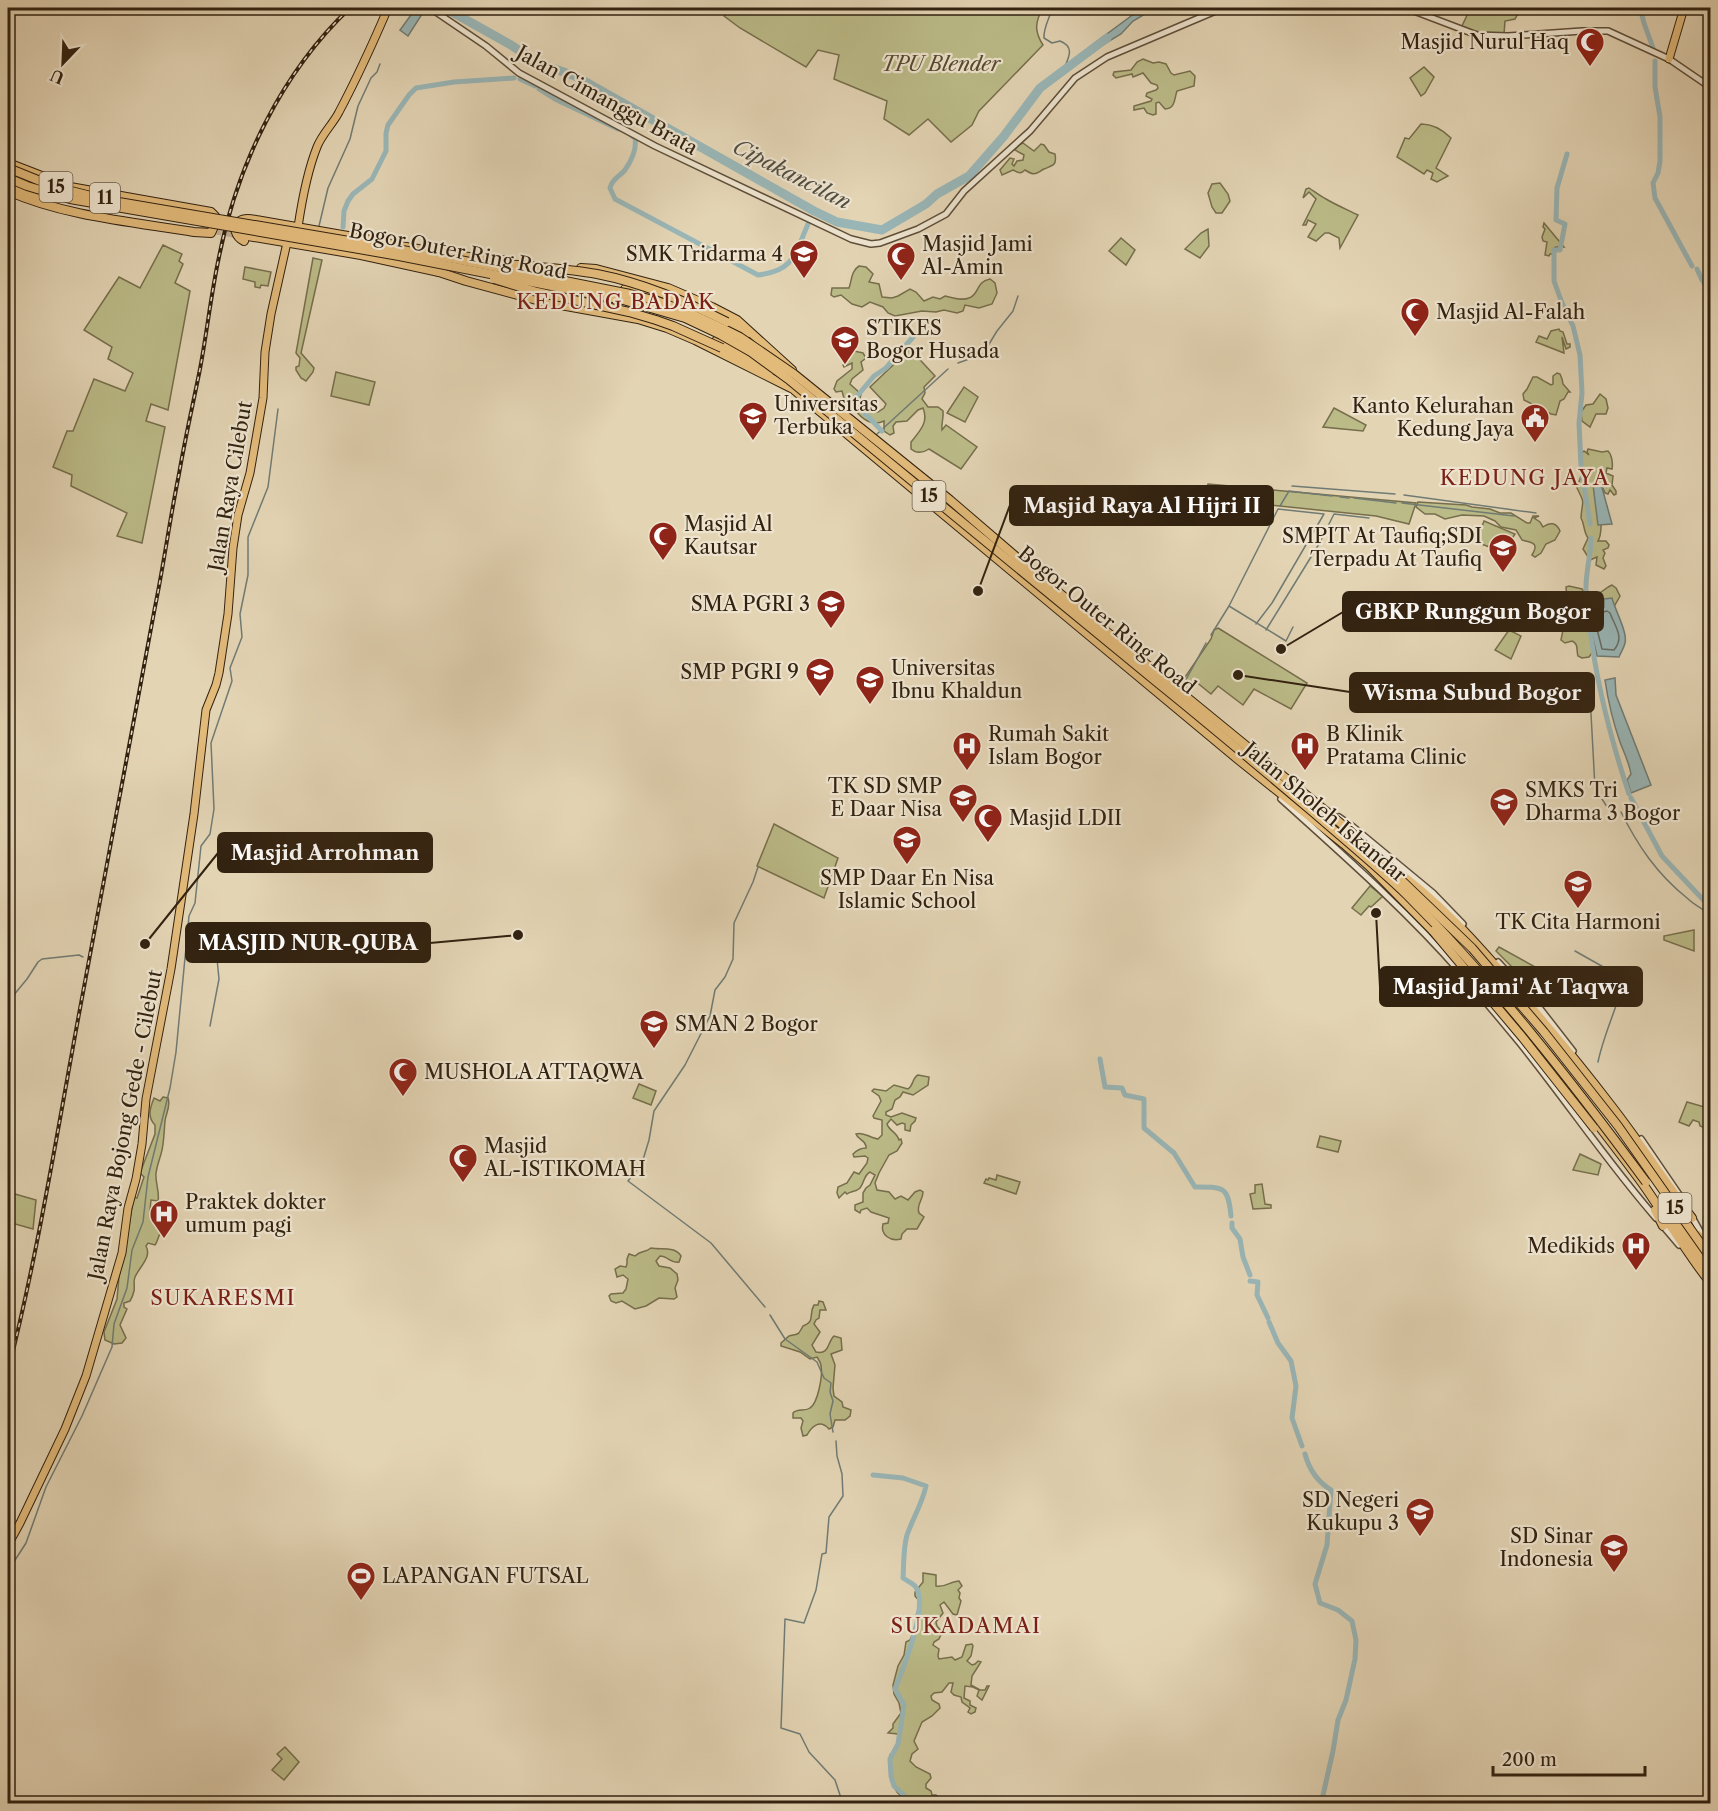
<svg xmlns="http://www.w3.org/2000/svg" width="1718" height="1811" font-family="'Libre Caslon Text',serif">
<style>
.green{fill:#bb8;stroke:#766e4c;stroke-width:1.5}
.water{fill:#99b6b7;stroke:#707b74;stroke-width:1.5}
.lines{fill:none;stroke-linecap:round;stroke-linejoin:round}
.shore{stroke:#666c64;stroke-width:1.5}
.stream{stroke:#707b74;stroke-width:1.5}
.canal{stroke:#99b6b7;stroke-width:5}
.river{stroke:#99b6b7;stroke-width:9}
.highway-tunnel{stroke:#c0b093;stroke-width:8;stroke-dasharray:8 4;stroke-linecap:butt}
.minor-casing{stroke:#5e4e39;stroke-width:8}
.major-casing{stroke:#322210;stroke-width:9}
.highway-casing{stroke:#322210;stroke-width:10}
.minor{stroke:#ede3ce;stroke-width:5}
.major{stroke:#e2ba7a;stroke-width:7}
.highway{stroke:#e2ba7a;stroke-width:8}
.rail-casing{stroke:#322210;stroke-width:4}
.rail{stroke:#ede3ce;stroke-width:1.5;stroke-dasharray:4.5;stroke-linecap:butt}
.highway-bridge-casing{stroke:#322210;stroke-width:10;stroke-linecap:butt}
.highway-bridge{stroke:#e2ba7a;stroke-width:8}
.labels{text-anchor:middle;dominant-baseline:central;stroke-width:4.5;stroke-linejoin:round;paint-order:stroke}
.shield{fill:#ede3ce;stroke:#6a5c49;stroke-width:1.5}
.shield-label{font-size:18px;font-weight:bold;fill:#322210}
.poi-label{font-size:20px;fill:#322210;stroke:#ede3ce;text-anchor:start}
.park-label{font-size:20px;font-style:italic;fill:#54482e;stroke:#ede3ce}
.street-label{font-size:20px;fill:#322210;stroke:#ede3ce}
.water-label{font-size:21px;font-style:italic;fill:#514e42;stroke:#ede3ce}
.neighbourhood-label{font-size:21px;letter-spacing:1.5px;fill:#7a1f14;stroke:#ede3ce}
.leader{fill:none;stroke:#322210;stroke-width:2}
.callout-dot{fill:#322210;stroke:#ede3ce;stroke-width:2}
.callout{fill:#322210;stroke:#322210;stroke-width:2}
.callout-label{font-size:21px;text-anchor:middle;font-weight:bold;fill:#fff}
</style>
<rect width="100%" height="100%" fill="#e3d4b4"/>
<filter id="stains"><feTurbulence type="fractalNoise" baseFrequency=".00333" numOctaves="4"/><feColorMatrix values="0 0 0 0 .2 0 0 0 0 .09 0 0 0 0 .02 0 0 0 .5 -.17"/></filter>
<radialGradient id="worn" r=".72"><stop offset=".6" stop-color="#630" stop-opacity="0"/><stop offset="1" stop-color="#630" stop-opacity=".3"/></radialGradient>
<g class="green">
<path d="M734,8H794L799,11L829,12L831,8H1043C1035,22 1034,31 1043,45L979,111L972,125L951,142L928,119L909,135L884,119L887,101L834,79L839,55L818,50L806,67L740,28L724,16Z"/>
<path d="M1466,8H1521L1515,19L1505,21L1504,34L1484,33L1461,28L1470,9Z"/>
<path d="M1143,59L1153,63L1159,62L1166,64L1171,73L1174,75L1190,71L1195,76L1194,86L1177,91C1174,99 1176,108 1165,109L1159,102L1156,103V114L1153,115L1147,113L1144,108L1134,110V106L1151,101L1152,99L1146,96L1147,93L1156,90L1158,88L1157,85L1151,83L1143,73L1133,77L1132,74L1116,78L1113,75L1114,72L1131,70L1137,62Z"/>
<path d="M1424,67L1434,77L1425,93L1421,96L1410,78Z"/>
<path d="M1421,124C1433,124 1442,129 1451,138L1436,168L1448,176L1437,182L1431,179L1433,173L1427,170L1424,174L1397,157L1405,138L1409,139Z"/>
<path d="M1023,143L1034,151L1041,144L1044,145L1049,152L1055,154C1057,166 1053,165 1044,169C1036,173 1036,177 1025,170C1020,175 1018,172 1013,170L1002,175L1000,170L1010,158L1014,159L1012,164L1014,166L1017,161L1023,160L1024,155L1015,150L1018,145Z"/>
<path d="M1220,183L1228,194L1230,201L1222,213H1216L1212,207L1208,193L1212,184Z"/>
<path d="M1309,188C1315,192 1320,196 1326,199C1336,205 1348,210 1358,215L1340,248L1339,238L1329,233H1325L1316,241L1308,237L1316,224L1308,220L1306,225H1303L1316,199L1309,192L1303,198L1306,189Z"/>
<path d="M1544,223L1564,247H1556L1553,249V254H1550L1549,256L1545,255L1547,242L1543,241L1542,237L1545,229L1543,227Z"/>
<path d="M1208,229L1209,246L1200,258L1185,249L1201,233Z"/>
<path d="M1121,238L1135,250L1126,265L1109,251Z"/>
<path d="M163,245L182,254L179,261L183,264L175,283L190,291L168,410L151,404L146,421L165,427L142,543L117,536L127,513L71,486L72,475L53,467L67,431H73L94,379L125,391L133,373L108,359L112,347L84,330L119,277L140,288Z"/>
<path d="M313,258L322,260L301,353L314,368L313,372L306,381L301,378L296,370V367L299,366L300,358L296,353Z"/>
<path d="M859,266L866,267L873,274L869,282L879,284L882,297L892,298L898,296L910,289L916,292L924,301L933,297L940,299L945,296C953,298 962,301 969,298C980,294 975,282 990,279L995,283L997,293L992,304L979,308L965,305L963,311L957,313L944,310L936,312L922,311L895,316L888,313L883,307L870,302L862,307L852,304L841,295L834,297L831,295L832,288H849C852,280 851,271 859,266Z"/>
<path d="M245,267L271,272L268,286L261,285L260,288L255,287V282L243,279Z"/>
<path d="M1559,329L1560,331L1563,332L1567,344H1570V347L1566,349L1562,337L1564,353L1536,342L1539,336L1547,339L1551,331Z"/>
<path d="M910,349L935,376L924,387L925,393L922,399L928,407H938L943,411C944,418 941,423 942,430L946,425L977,447L961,469L929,449C923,453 917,454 911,449V442C920,431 929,422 923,408L918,410L907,421L896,422L893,426L894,433L890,435L884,431V421C869,428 858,415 850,403L845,402L842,391L836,392L834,389L837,381L852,369V363L844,367L843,365L854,351L863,353L866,358L861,362L863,370L852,379L850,384L861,394L859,403L876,406L875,412H878L884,408L886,404L870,387Z"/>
<path d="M336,372L375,382L369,405L331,396Z"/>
<path d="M1557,373L1560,374L1562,379L1563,384L1570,392H1568L1564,399L1560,401L1556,415L1551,414L1524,400L1523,394L1527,389L1533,377H1537L1551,385L1553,384V376Z"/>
<path d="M964,387L978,397L965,422L947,413Z"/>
<path d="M1600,394L1606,399L1608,408L1606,414H1596L1590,427L1582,421L1581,412L1586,405L1593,404Z"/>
<path d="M1334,408L1366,425L1363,431L1323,427Z"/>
<path d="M1588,449L1602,452L1608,451C1612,455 1613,464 1612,469L1607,468L1606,473L1613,476L1612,485L1616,491V494L1614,495L1610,490L1608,494L1605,493L1601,484L1596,485C1598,500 1605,529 1598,541H1606L1609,545L1608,548L1603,550L1605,553L1603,558L1606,566L1604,569L1596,565L1597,557L1590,560L1583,549L1588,538C1583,531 1585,525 1581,518C1582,499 1586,506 1577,488C1577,485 1579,482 1580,479C1582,475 1581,459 1580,454L1584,451L1589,455L1587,452Z"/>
<path d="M1208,484L1416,503L1409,524L1376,516L1202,498Z"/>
<path d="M1418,502L1466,505L1472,507L1490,509L1500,513H1511L1527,523H1530L1533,516H1539L1534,518L1540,522L1543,527C1550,522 1556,522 1560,531L1555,540L1546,544L1541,553L1535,557L1532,555C1540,542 1531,543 1522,540L1516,530L1501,527L1495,521L1484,516L1462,515L1445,519L1435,514H1425L1416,507Z"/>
<path d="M1484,521L1515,534L1503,552L1476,542Z"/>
<path d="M1612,585L1616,588L1620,596L1615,605C1612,605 1596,603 1593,602L1582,608L1574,603H1569L1567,601L1566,587L1569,586L1582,589L1585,593C1603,597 1600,590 1612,585Z"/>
<path d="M1569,625L1582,628L1593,627L1596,636L1591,643L1594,649H1595L1589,657L1582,658L1578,656C1576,650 1579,644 1572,641L1565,643L1561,640L1563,630Z"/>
<path d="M1218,628L1307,683L1291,709L1254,689L1243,705L1218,686L1211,694L1195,681L1188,689L1181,683L1211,639L1214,630Z"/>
<path d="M1509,630L1521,636L1511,659L1495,650Z"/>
<path d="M774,824L838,858L824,898L757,866Z"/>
<path d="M1370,886L1383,896L1371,907L1369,906L1361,915L1352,908Z"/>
<path d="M1694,930V951L1664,940V936Z"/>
<path d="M1499,947L1548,974C1544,982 1545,989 1541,996L1496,951Z"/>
<path d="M918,1075L929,1077L928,1085L913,1095L903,1092L900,1097L895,1100L892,1109L886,1112V1115L891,1117L902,1113L916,1118L915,1121L911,1125L910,1131L905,1130V1124L902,1123L897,1125L891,1119L887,1124C889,1131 897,1132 899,1140L901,1139L902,1143L897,1151L889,1155L879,1173L875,1183L877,1190L889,1192L895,1199L901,1196L908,1200L915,1192L920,1190L923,1192C923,1200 916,1205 919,1213L924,1217L917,1229H907L902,1234L901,1239C891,1242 880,1235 883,1224L888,1223L889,1218L871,1212L867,1208L861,1210L860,1213L855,1210V1205L863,1202V1193L866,1188L870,1185L875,1175L870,1172C863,1176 865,1182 860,1188C856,1192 851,1191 847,1194L845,1192L839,1198L837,1193L838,1187L847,1183L854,1172L859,1174L867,1163L868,1158L865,1156L854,1157L853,1154C857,1150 860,1148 866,1148V1146C864,1139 858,1140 856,1134C863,1131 870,1138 878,1139L882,1135V1120L874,1118L873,1116L881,1101L879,1096L872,1091L874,1089L886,1091L894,1085L908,1089C914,1085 912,1078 918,1075Z"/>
<path d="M639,1084L656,1091L651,1105L633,1098Z"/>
<path d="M163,1097L168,1098C171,1106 166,1113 165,1121C164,1131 164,1145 161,1154C159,1161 157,1166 156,1173C155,1183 160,1192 158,1201L151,1200L150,1210L164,1215C168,1223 164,1225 161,1232C158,1236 158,1241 155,1245L148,1243L146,1246C152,1257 140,1266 135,1277C133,1282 135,1286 134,1291C133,1295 132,1298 130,1301L124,1303V1307L127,1309L120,1325L126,1338L122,1343L114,1344L105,1340L104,1332L117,1299L119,1277L134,1197L137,1198L144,1177L140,1173L155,1134V1125C147,1117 150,1108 154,1098L160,1101Z"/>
<path d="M1687,1102L1708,1108V1129L1700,1126L1699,1122L1693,1120L1689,1126L1679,1122Z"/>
<path d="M1320,1136L1341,1141L1338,1152L1317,1147Z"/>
<path d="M1580,1154L1601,1164L1598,1175L1573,1170Z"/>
<path d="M997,1175L1020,1182L1016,1194L984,1183L986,1179L988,1180L989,1178L996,1180Z"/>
<path d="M1262,1184L1265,1204L1271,1205V1208L1253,1209L1250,1194L1255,1193V1185Z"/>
<path d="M8,1192L36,1200L33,1229L8,1222Z"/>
<path d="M651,1248C662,1250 675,1246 681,1256L679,1262C671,1264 668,1256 660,1256L656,1261L659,1266L670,1268L677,1274L678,1280L675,1288L677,1297L674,1299L659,1298L646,1306L635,1309L622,1301L616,1303L611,1301L609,1296L611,1294L623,1293L626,1289L628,1279L623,1275L617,1277L615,1269L620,1266L626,1267L627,1264V1259L629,1254L635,1256C641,1250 645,1253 651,1248Z"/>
<path d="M819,1301L823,1302L826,1310H820L819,1318L816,1320L814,1324L820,1332L812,1345L816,1352C830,1355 827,1342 834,1336L841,1338L842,1350L831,1354L835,1365L833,1388L834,1396L842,1402L843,1407L851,1410L850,1416L845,1420H835L833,1427L829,1429C820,1419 812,1426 807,1435L803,1436L801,1428L803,1421L801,1418H793V1413C798,1408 804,1412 810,1408C818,1403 823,1375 821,1366C821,1363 819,1360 817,1357L810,1359L800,1352L781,1346V1343L789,1336C799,1333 797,1337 803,1326C816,1321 808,1315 814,1305H818Z"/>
<path d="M923,1573L936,1575V1586C945,1588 951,1581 959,1581L962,1586L958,1590L960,1593L959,1598L961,1601L957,1615L953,1614L944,1602L940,1605L943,1613L936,1622L937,1626L942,1632L939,1639L934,1642L933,1645L939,1649L938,1656L939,1659L952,1657L955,1660L962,1657L966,1645L972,1644L973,1646L971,1656L967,1661L972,1665L975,1664L978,1661L981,1662L972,1676L971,1685L980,1690H985L987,1686H989L982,1700L977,1696L979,1690L973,1687L965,1686L964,1698L970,1701V1705L976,1708L975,1712L971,1714L968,1712L970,1708L962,1702L961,1697L954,1695L951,1692L953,1683H949L942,1692L934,1693L931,1696L932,1700L939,1704L940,1708L932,1716L922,1722L914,1741L918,1749L912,1754L910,1761L916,1767L930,1774L931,1778L926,1784V1788L931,1791L932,1795H936L939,1798H945L946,1802L949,1803H925L921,1802L919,1803H908L907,1800C890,1792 888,1771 890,1755L897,1749L900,1738L898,1734L888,1733L893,1728V1724L901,1713L899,1703L894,1694L893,1685L898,1666L904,1655L906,1642L910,1640L917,1624L916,1615L921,1603L915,1596V1592L923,1582Z"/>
<path d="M285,1747L299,1762L284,1780L272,1770L282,1759L277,1754Z"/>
</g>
<g class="water">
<path d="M416,8H419L424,11L408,36L400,30Z"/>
<path d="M1142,8H1153L1147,13L1133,21L1121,34L1101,46L1096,42Z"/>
<path d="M1601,484L1612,524L1598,525L1593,485Z"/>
<path d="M1612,598C1615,610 1628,633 1625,643C1624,648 1621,652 1619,657L1597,656L1591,630L1590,606L1604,607V599Z"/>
<path d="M1615,678L1616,695L1651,785L1631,793L1627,780L1631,774C1629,762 1624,753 1620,742C1613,722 1608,701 1605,680Z"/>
</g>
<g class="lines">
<path class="shore" d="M1607,611L1610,613C1615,627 1625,637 1614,650L1602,649L1597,629V614Z"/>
<g class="stream">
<path d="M1052,8C1050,18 1043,28 1044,38L1052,43L1060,41C1076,47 1068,59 1063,71"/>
<path d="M319,226L328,188L350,139L358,106L371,78L377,72L380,64"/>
<path d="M958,363L983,354L997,331L1013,311L1018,296"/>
<path d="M877,434L948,369"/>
<path d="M1292,486L1395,494"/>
<path d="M1404,495L1536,513"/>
<path d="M1340,497L1349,498"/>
<path d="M1354,498L1396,503"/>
<path d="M1402,503L1514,516"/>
<path d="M1280,506L1289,491L1332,496"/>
<path d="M1229,606L1286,641L1293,627"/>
<path d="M1266,630L1319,544L1334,514L1369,518"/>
<path d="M1211,635L1229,606L1278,509L1324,514L1272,603L1256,624"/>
<path d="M1182,687L1206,643"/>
<path d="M1590,695L1595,788L1609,810"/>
<path d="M1621,812C1638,846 1657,874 1687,898C1694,905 1703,909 1710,914"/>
<path d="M758,867L753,882L734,923L733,959L725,977L715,990L710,1016L685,1065L654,1111L649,1140L642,1163L628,1181L711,1243L765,1307"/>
<path d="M1575,951L1607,969"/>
<path d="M8,1002L27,979L38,962L42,959L79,955L83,957"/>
<path d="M210,1026L219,979L217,959L221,934"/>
<path d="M1598,1062C1604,1033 1618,1006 1625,976L1615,972"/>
<path d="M770,1315L785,1339L817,1362L824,1378L831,1383L830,1392L833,1401L830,1414L833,1432"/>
<path d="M836,1441L837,1456L842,1474L843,1496L829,1517L826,1553L822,1554L816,1590L804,1623L785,1619L781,1728L800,1734L809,1752L835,1780L843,1804"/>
<path d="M8,1571L26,1543L46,1487L82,1416L112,1347L114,1324L127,1288L132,1250L143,1222L148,1177L170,1088L176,1052L189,916L195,903L201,846L210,834L214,809L211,743L232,681L230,668L242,637L240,614L248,575V537L268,487L278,409"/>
</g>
<g class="canal">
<path d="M1640,8L1644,23L1653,48"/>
<path d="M1655,61V87L1660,117V161L1658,173L1653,183L1655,198L1692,266"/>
<path d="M520,79L535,86"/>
<path d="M539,89L555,99L618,129"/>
<path d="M632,136L635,138C637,149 632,160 625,170C619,177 612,179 610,188L615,199L758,275C794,271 795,254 808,224"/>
<path d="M1567,154L1557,188L1556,220L1565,224L1560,250H1554V281L1562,303L1573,326L1580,355L1582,393L1579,423L1581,466L1590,524"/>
<path d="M343,227L344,211L348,201L353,194L372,179L386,151V133L388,125L409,95L416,88L454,82L514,78"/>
<path d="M1697,269L1702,280"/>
<path d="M1704,283L1710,287"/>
<path d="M882,431L853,401L874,376L886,368L914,336"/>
<path d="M1591,538C1591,556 1585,574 1586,592C1586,604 1589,617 1590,629C1597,686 1611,740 1629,794"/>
<path d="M1631,798L1662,856L1710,907"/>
<path d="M1100,1059L1105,1087L1122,1088L1125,1095L1144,1099V1128L1174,1153L1195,1187C1224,1187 1228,1186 1231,1216"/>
<path d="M1232,1223V1228L1240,1239L1243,1257L1250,1275"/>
<path d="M1250,1281L1258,1282L1257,1295L1268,1318"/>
<path d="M1269,1322L1278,1343L1291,1361L1296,1386L1292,1418L1302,1446"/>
<path d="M1305,1454C1309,1469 1318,1482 1331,1490L1327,1545L1315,1584L1320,1603L1338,1610L1352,1621L1356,1640L1355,1659L1346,1700L1338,1720L1333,1751L1321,1804"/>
<path d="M873,1475L903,1478L926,1486C922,1504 913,1518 907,1535C903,1549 904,1564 903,1578C906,1580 912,1583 915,1586C930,1603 903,1669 895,1689L904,1705L898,1744L890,1759L891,1776L894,1786L905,1796L908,1804"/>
</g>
<path class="river" d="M445,8L511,45L538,63L575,76L814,211L837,222L882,230L926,204L937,194L969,176L1004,136L1040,88L1107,38"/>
<path class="highway-tunnel" d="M202,228L242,235"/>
<g class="minor-casing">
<g id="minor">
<path d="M430,8L486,46L519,73L655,146L851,239L871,244L880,243L918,229L946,214L964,191L1030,131L1075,78L1107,57L1218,10L1229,8"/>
<path d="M1406,8L1477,35L1508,36L1582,31H1608L1669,59L1710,87"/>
<path d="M1281,799C1342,854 1406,910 1461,973C1480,995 1500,1019 1519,1042C1566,1100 1607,1162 1656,1218"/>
<path d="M1339,817L1352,826L1433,893L1463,924"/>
<path d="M1498,962L1538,1006L1573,1051"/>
<path d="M1641,1139L1680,1196"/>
<path d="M1692,1217L1702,1235"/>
<path d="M1662,1225L1679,1245"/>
</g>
</g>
<g class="major-casing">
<g id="major">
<path d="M1669,59L1684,8"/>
<path d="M298,227C302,200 307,172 317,147C322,134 333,124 339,112C357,78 373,43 388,8"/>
<path d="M8,1545L20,1523L65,1429L86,1376L122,1253L128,1208L136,1179L142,1144L146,1099L171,969L194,814L206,710L216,685L219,673L228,614L233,548L238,515L250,473L263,398L265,352L271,314L286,247"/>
</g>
</g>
<g class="highway-casing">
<g id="highway">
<path d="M8,163L70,187L211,212L215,216L216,222L211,233L194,232C133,222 64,216 8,191"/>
<path d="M8,185L48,200"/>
<path d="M242,235L361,255L439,272"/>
<path d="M244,241C236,237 231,226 240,221C244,218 251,219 256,220L388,243"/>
<path d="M388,244L460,256L509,261"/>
<path d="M581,268L596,269L668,288L712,307L737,320L792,370"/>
<path d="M436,271L466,281L544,302L638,319L667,328L695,340L793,389L1240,761L1344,844L1369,866L1437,935"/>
<path d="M625,289L642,292L656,298"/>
<path d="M727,322L747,334"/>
<path d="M716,341L769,373"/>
<path d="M1388,865C1438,899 1480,947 1519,993C1550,1029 1580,1065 1609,1103C1638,1140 1664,1180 1692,1218"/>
<path d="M1491,993C1543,1053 1592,1116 1640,1180C1664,1213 1684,1250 1710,1282"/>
<path d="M1655,1210L1663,1226"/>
<path d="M1675,1222L1710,1270"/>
<path d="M1698,1235L1710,1250"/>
</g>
</g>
<use href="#minor" class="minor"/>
<use href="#major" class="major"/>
<use href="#highway" class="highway"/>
<g class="rail-casing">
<path id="rail" d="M8,1371C38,1253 57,1133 79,1014C104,878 130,743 155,607C164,563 170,518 179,474C185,439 193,404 200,369C207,332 211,294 219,257C237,165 282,72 350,8"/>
</g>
<use href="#rail" class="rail"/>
<g class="highway-bridge-casing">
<g id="highway-bridge">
<path d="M8,168L55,187L107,200L455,259L630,294L657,301L688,312L724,329L740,337L794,374L950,500L1035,573L1349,830L1472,948L1544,1032L1618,1126L1710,1257"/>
<path d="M8,178L27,186L70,199L399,256L623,300L685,318L721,335L751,352L788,379C911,481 1035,582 1159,684C1211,726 1262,769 1314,813C1345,840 1377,866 1407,895C1495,983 1572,1082 1646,1182"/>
<path d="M500,263C532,267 565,268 597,274C643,283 685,301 727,322"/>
<path d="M494,279L537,292L629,312L656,320L673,326L722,348"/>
<path d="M1433,931L1523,1038L1594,1128"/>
</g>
</g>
<use href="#highway-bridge" class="highway-bridge"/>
</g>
<defs>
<g id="mosque-pin" transform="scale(1.5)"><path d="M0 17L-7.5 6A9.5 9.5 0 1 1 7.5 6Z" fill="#8f2418" stroke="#ede3ce"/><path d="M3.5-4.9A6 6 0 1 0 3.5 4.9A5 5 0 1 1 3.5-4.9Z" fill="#fff"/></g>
<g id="school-pin" transform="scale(1.5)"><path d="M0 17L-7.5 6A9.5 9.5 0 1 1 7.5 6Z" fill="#8f2418" stroke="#ede3ce"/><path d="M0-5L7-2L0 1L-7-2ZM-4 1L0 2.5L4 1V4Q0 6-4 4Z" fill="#fff"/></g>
<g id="university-pin" transform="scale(1.5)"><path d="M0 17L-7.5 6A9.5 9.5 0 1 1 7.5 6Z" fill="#8f2418" stroke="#ede3ce"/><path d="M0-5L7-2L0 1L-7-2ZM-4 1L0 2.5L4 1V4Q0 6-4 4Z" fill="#fff"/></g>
<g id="civic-pin" transform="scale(1.5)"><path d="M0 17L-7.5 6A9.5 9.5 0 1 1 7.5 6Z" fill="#8f2418" stroke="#ede3ce"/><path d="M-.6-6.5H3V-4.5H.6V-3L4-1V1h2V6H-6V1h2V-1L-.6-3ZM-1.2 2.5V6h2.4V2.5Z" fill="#fff"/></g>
<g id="hospital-pin" transform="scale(1.5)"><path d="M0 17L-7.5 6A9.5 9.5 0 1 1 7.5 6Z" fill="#8f2418" stroke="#ede3ce"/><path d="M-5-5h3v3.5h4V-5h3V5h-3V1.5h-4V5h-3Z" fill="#fff"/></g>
<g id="stadium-pin" transform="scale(1.5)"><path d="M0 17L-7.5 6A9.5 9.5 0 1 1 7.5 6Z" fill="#8f2418" stroke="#ede3ce"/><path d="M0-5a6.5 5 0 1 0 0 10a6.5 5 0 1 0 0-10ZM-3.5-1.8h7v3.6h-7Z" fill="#fff"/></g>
</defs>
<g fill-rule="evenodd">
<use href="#mosque-pin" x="1590" y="42"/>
<use href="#school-pin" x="804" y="254"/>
<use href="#mosque-pin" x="901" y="256"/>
<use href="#mosque-pin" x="1415" y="312"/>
<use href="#university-pin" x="845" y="340"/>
<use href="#university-pin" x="753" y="416"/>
<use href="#civic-pin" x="1535" y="418"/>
<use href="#mosque-pin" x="663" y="536"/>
<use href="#school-pin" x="1503" y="548"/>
<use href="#school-pin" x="831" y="604"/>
<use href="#school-pin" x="820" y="672"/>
<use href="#university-pin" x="870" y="680"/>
<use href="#hospital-pin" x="967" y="746"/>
<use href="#hospital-pin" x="1305" y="746"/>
<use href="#school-pin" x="963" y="798"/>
<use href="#school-pin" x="1504" y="802"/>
<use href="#mosque-pin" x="988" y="818"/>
<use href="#school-pin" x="907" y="840"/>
<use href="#school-pin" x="1578" y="884"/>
<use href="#school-pin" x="654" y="1024"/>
<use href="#mosque-pin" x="403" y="1072"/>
<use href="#mosque-pin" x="463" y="1158"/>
<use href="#hospital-pin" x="164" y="1214"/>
<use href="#hospital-pin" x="1636" y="1246"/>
<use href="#school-pin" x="1420" y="1512"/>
<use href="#school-pin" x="1614" y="1548"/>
<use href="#stadium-pin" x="361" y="1576"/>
</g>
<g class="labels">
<g class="shield">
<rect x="39.5" y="172" width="33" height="30" rx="4.5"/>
<rect x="90" y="183" width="30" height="30" rx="4.5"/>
<rect x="912.5" y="481" width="33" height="30" rx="4.5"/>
<rect x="1658.5" y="1193" width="33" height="30" rx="4.5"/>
</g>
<g class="shield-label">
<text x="56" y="187">15</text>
<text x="105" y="198">11</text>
<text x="929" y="496">15</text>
<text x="1675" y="1208">15</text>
</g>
<g class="poi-label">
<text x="1569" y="42" text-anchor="end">Masjid Nurul Haq</text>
<text x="922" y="244">Masjid Jami<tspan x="922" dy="23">Al-Amin</tspan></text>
<text x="783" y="254" text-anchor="end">SMK Tridarma 4</text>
<text x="1436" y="312">Masjid Al-Falah</text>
<text x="866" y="328">STIKES<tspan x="866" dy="23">Bogor Husada</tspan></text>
<text x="774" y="404">Universitas<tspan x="774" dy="23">Terbuka</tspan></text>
<text x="1514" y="406" text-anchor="end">Kanto Kelurahan<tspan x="1514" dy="23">Kedung Jaya</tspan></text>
<text x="684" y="524">Masjid Al<tspan x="684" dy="23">Kautsar</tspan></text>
<text x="1482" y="536" text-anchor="end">SMPIT At Taufiq;SDI<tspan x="1482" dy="23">Terpadu At Taufiq</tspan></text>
<text x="810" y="604" text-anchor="end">SMA PGRI 3</text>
<text x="891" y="668">Universitas<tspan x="891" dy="23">Ibnu Khaldun</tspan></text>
<text x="799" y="672" text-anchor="end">SMP PGRI 9</text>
<text x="988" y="734">Rumah Sakit<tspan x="988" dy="23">Islam Bogor</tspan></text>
<text x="1326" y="734">B Klinik<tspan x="1326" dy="23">Pratama Clinic</tspan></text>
<text x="942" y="786" text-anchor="end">TK SD SMP<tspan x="942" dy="23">E Daar Nisa</tspan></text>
<text x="1525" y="790">SMKS Tri<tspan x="1525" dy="23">Dharma 3 Bogor</tspan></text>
<text x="1009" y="818">Masjid LDII</text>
<text x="907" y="878" text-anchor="middle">SMP Daar En Nisa<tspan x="907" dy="23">Islamic School</tspan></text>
<text x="1578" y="922" text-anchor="middle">TK Cita Harmoni</text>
<text x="675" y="1024">SMAN 2 Bogor</text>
<text x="424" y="1072">MUSHOLA ATTAQWA</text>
<text x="484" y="1146">Masjid<tspan x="484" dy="23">AL-ISTIKOMAH</tspan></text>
<text x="185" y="1202">Praktek dokter<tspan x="185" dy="23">umum pagi</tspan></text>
<text x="1615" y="1246" text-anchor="end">Medikids</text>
<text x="1399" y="1500" text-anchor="end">SD Negeri<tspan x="1399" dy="23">Kukupu 3</tspan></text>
<text x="1593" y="1536" text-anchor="end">SD Sinar<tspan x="1593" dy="23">Indonesia</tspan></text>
<text x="382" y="1576">LAPANGAN FUTSAL</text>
</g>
<g class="park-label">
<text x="941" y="64">TPU Blender</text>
</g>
<g class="street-label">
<text transform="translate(607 100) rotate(29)">Jalan Cimanggu Brata</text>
<text transform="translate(458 251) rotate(11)">Bogor Outer Ring Road</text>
<text transform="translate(230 486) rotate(-80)">Jalan Raya Cilebut</text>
<text transform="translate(1107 620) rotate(39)">Bogor Outer Ring Road</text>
<text transform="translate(1325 812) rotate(40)">Jalan Sholeh Iskandar</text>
<text transform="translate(125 1125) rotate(-79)">Jalan Raya Bojong Gede - Cilebut</text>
</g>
<g class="water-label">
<text transform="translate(792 174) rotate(27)">Cipakancilan</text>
</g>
<g class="neighbourhood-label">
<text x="616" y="301">KEDUNG BADAK</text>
<text x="1525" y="477">KEDUNG JAYA</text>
<text x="223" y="1297">SUKARESMI</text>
<text x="966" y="1625">SUKADAMAI</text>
</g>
</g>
<path class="leader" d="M978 591L1010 505M1281 649L1343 612M1238 675L1350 692M145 944L218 853M518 935L430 943M1376 913L1380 987"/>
<g class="callout-dot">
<circle cx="978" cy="591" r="6"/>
<circle cx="1281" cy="649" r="6"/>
<circle cx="1238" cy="675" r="6"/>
<circle cx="145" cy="944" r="6"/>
<circle cx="518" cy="935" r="6"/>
<circle cx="1376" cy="913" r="6"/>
</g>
<g class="callout">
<rect x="1010" y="486" width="263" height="39" rx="6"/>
<rect x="1343" y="592" width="260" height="39" rx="6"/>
<rect x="1350" y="673" width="244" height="39" rx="6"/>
<rect x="218" y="833" width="214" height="39" rx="6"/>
<rect x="186" y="923" width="244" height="39" rx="6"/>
<rect x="1380" y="967" width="262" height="39" rx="6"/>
</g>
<g class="callout-label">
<text x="1142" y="513">Masjid Raya Al Hijri II</text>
<text x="1473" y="619">GBKP Runggun Bogor</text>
<text x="1472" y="700">Wisma Subud Bogor</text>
<text x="325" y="860">Masjid Arrohman</text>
<text x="308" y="950">MASJID NUR-QUBA</text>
<text x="1511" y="994">Masjid Jami' At Taqwa</text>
</g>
<rect width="1718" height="1811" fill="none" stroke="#e3d4b4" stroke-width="30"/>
<rect x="9" y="9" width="1700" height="1793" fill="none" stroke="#322210" stroke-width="3"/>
<rect x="15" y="15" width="1688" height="1781" fill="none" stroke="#322210" stroke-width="1.5"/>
<g transform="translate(63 63) rotate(203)" stroke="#ede3ce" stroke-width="4.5" paint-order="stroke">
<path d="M0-4.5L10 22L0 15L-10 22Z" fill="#322210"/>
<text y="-9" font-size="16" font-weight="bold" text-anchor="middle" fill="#322210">U</text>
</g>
<path d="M1493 1766v9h152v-9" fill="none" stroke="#322210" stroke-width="3"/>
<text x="1502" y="1766" font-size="18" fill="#322210" stroke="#ede3ce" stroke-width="4.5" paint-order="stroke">200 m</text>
<rect width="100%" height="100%" filter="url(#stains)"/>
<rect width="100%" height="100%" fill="url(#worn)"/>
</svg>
